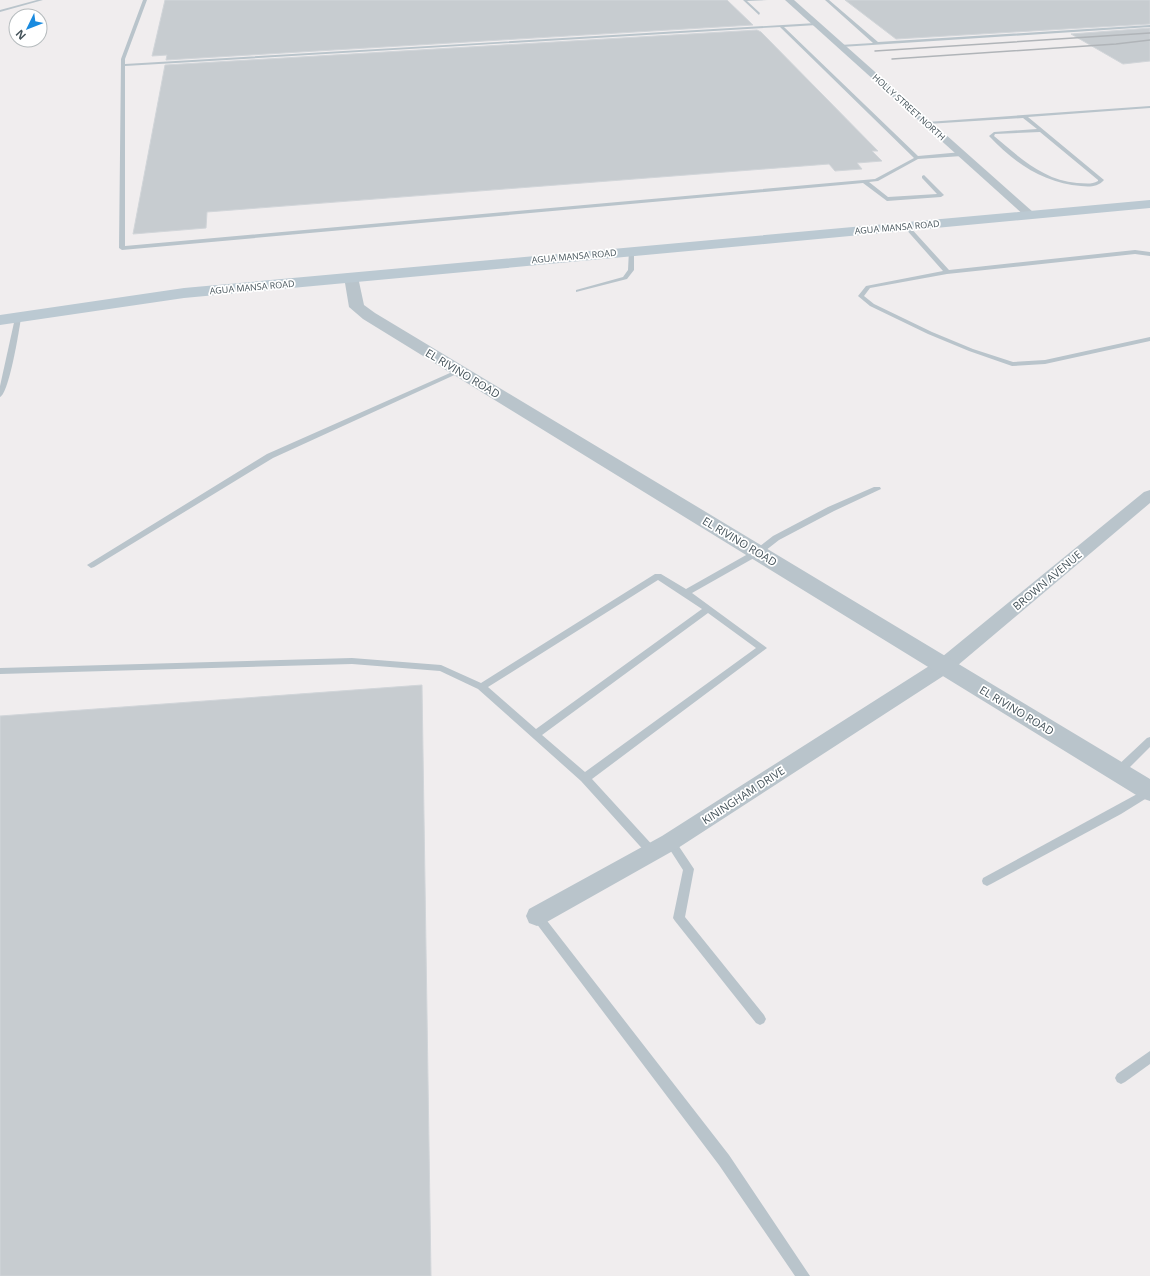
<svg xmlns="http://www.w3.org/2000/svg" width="1150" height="1276" font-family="'Open Sans',sans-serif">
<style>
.building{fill:#c7ccd0;stroke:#d1d5d9}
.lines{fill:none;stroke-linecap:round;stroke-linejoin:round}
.service{fill:#b9c4cb;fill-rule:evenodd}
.minor{fill:#b9c4cb;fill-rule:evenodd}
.tertiary{fill:#b9c4cb;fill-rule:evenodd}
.secondary{fill:#bbc9d2;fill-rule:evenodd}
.rail{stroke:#b0b4b8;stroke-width:1.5}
.labels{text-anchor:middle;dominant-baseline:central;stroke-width:3.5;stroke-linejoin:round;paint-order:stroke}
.far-street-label{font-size:9px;fill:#46545b;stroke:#fff}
.street-label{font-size:11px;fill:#46545b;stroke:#fff}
</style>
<rect width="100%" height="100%" fill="#f0edee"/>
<g class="building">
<path d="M165,0H727L753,25L166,60L167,55L152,56Z"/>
<path d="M845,0H1150V24L896,39Z"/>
<path d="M1150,28V61L1123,64L1071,34Z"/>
<path d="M757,30L761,32L878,151H872L882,161L857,163L862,169L835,171L829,164L207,212L206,228L133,234L165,65Z"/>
<path d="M422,685L431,1276H0V716Z"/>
</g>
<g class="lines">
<g class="service">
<path d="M37,0H43L0,12V10Z"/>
<path d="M143,0H147L125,59V64L816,23L817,25L784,27L918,156L962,152L965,154L962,156L918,159L878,181L869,182L888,197L937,194L922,178V176L924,175L944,195L941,197L887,201L863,183L122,250L119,248L121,59ZM780,27L914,158L875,179L125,246V66Z"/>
<path d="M743,0H768L747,1L760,13L759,15Z"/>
<path d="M825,0H829L878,42L1150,25V27L841,47L840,45L873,43Z"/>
<path d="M1150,106V108L1028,117L1104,180C1098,187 1089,187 1081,186C1044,183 1014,163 989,136L994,132L1037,129L1023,118L927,124L925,123L927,122ZM1040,132L1098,180V181C1091,185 1084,183 1077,183C1043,180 1019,157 994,136L995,134Z"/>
<path d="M906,224L908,225L949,270L1135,250L1150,252V256L1135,254L947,274L870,288L864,296L874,304L932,332L973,349L1013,362L1045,360L1150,337V341L1045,364L1012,366L969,351L928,334L870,306L858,296L866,286L943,271L904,227L903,226Z"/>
<path d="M629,250L634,251V270L627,279L576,292V290L623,277L628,270Z"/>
<path d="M18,316L21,318C19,331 9,393 0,397V386L15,318Z"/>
<path d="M459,369L462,371L461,372L273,458L94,567L91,568L87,565L267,454Z"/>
<path d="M874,487H880L881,489L834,511L779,540L761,554L692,593L767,648L592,779L656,849L657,852L656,855L652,856L648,855L581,781L478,689L440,671L352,664L0,674V668L352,658L441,665L481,683L655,574H661L686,589L755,550L773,536L828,507ZM658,580L702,609L536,729L488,687ZM708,613L756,648L585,772L542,735Z"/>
<path d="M1150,737V747L1122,775L1118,776L1114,775L1113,772L1114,769L1147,738Z"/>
<path d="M1150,787V796L1121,814L991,884L987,886L983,884L982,881L983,878Z"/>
<path d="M670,838L674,839L694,869L685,917L764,1015L766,1019L764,1023L760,1025L756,1023L675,921L673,918L683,870L665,842L666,839Z"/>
<path d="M537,911L541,913L729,1155L810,1276H795L719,1165L533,919L531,916L533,913Z"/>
<path d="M1150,1051V1064L1125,1082L1121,1084L1117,1082L1115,1078L1117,1074Z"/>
</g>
<g class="minor">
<path d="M785,0H794L1033,212L1035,214L1033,216H1025Z"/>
<path d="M1150,490V503L951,671L678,848L545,923L537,926L529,923L526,916L529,909L662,836L937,661L1144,492Z"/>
</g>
<path class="tertiary" d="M351,273L356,274L358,277L364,305L375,313L1150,779V801L1141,798L363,319L349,307L344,277L346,274Z"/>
<path class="secondary" d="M1150,200V208L184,298L0,325V315L184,288Z"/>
<g class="rail">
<path d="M875,51L1150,33"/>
<path d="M892,59L1116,44L1150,40"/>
</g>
</g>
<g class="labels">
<g class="far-street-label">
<text transform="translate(909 107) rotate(42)">HOLLY STREET NORTH</text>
<text transform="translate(897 227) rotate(-5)">AGUA MANSA ROAD</text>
<text transform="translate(574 256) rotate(-5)">AGUA MANSA ROAD</text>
<text transform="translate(252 287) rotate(-5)">AGUA MANSA ROAD</text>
</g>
<g class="street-label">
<text transform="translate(463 373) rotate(31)">EL RIVINO ROAD</text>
<text transform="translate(740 541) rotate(31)">EL RIVINO ROAD</text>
<text transform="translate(1047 580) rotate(-40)">BROWN AVENUE</text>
<text transform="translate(1017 710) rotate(31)">EL RIVINO ROAD</text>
<text transform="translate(743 795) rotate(-33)">KININGHAM DRIVE</text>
</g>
</g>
<g transform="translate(28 28) rotate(227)"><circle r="19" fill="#ffffff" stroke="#b5bbbd"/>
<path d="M0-3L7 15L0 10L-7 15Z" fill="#198adf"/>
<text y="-6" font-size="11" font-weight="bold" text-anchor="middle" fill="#46545b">N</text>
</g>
</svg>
